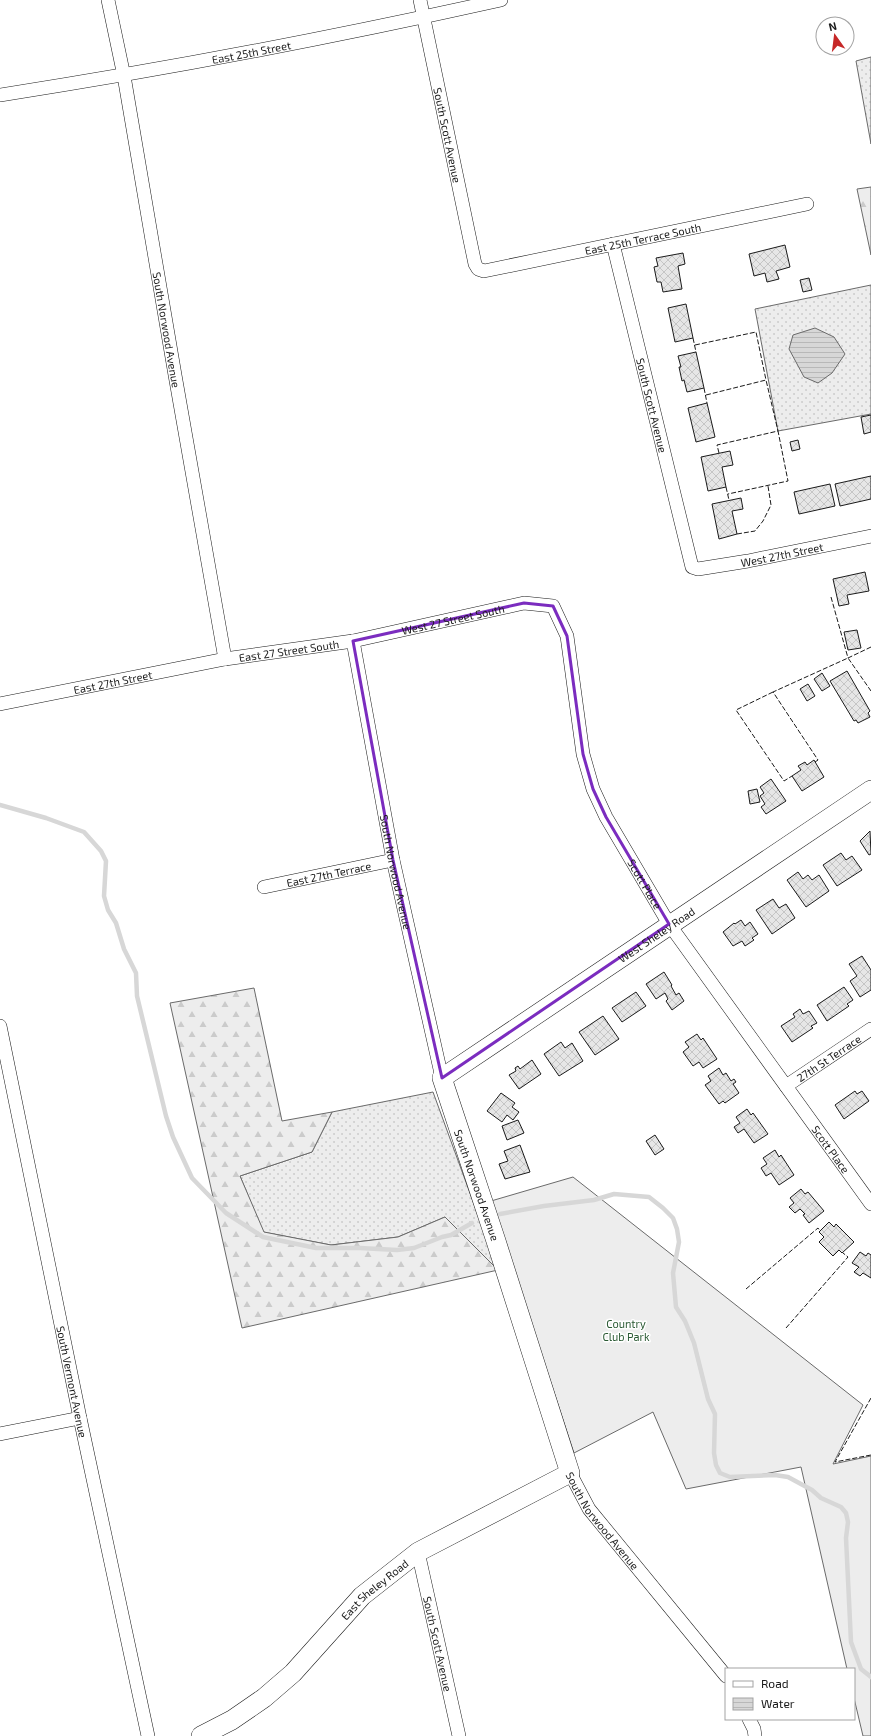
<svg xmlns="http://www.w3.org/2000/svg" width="871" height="1736" font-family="'Exo 2',sans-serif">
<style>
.grass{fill:url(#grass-dots);stroke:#6a6a6a}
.forest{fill:url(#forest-firs);stroke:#6a6a6a}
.built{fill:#ededed;stroke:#6a6a6a}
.water{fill:url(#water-rules);stroke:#6a6a6a}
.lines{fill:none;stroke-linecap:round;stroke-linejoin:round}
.stream{stroke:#d7d7d7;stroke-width:4.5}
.building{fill:url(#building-cross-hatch);stroke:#1a1a1a}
.street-casing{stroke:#1a1a1a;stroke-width:14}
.secondary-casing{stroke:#1a1a1a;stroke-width:20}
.street{stroke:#fff;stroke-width:13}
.secondary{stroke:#fff;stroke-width:19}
.fence{stroke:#1a1a1a;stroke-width:1;stroke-dasharray:5 2;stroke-linecap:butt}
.marked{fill:none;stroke:#7b2cbf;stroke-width:3;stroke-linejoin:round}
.labels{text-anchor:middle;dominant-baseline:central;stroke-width:3;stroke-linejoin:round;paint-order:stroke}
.street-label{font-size:11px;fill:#1a1a1a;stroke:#fff}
.park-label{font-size:11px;fill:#2b5a34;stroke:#fff}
</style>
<defs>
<pattern id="grass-dots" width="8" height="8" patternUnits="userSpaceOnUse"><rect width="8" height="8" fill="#ededed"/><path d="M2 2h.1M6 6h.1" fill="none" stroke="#cbcbcb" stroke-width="1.8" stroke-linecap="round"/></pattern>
<pattern id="forest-firs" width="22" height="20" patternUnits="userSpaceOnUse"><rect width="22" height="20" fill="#ededed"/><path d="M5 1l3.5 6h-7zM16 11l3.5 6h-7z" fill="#cbcbcb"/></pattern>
<pattern id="water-rules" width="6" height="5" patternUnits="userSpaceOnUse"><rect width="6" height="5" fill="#d7d7d7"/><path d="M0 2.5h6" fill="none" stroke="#b8b8b8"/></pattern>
<pattern id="building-cross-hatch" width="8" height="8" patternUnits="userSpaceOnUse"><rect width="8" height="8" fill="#e6e6e6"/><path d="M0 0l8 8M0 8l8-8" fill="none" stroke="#c5c5c5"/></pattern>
</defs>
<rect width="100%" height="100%" fill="#fff"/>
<g class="grass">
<path d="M871,57V144L856,61Z"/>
<path d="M871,285V414L778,431L755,309Z"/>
<path d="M433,1092L498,1270L445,1217L398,1237L331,1245L263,1232L240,1176L312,1152L332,1112Z"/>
</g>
<g class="forest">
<path d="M871,187V255L857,189Z"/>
<path d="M254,988L282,1121L332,1112L312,1152L240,1176L264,1232L331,1245L398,1237L445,1217L498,1270L242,1328L170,1003Z"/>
</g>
<path class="built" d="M573,1177L863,1405L833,1464L871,1456V1736H863L854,1698V1669H847L801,1467L686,1489L653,1412L574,1453L491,1201Z"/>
<path class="water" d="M815,328L834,337L845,354L832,373L818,383L804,377L789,349L793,335Z"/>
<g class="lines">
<g class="stream">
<path d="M0,805L46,818L84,832L101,851L106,861L104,896L108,910L116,923L124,949L136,973L137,996L166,1116L173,1137L192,1178L226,1213L263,1237L316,1248H360L397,1250L414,1248L442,1237L451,1235L472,1223"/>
<path d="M500,1214L544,1206L594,1200L614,1194L649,1197L663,1208L673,1218L677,1229L679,1242L673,1273L676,1307L685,1321L694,1343L708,1399L715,1414L714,1453L716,1465L720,1473L730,1477L775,1475L788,1477L812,1490L821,1498L841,1507L846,1513L848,1522L846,1538L851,1642L861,1669L871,1677"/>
</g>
</g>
<g class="building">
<path d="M785,245L790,267L776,271L779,279L767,282L765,273L754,276L749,254Z"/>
<path d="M683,253L685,264L678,266L682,289L663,292L661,282H657L654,267L658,266L656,258Z"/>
<path d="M809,278L812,290L803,292L800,280Z"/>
<path d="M686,304L693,338L675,342L668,308Z"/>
<path d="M696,352L704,388L687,392L684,380L682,381L679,367H681L678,356Z"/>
<path d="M707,403L715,437L696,442L688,408Z"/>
<path d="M871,415V432L864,434L861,417Z"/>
<path d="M798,440L800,449L792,451L790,442Z"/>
<path d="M730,451L733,465L722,467L726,487L708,491L701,457Z"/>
<path d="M871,476V499L840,506L835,484Z"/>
<path d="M830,484L835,506L799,514L794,492Z"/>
<path d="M741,498L743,509L732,511L737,534L719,539L712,504Z"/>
<path d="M865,572L869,591L847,595L849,604L839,606L833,579Z"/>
<path d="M857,630L861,648L848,650L844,632Z"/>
<path d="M847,671L870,711L868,713L870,717L858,723L856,720L854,721L830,681Z"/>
<path d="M822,673L830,686L822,691L814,679Z"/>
<path d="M808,684L815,696L807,701L800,689Z"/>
<path d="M814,760L824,777L802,791L792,776L801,770L798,766L805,762L807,765Z"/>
<path d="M771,779L786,801L766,814L761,807L765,804L760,796L764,793L760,787Z"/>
<path d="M757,789L760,802L750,804L748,791Z"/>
<path d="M870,831L871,854L869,855L860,841Z"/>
<path d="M841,853L846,860L852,856L862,870L837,886L823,865Z"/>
<path d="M798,872L803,879L808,875L812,880L819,875L829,891L806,907L787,880Z"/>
<path d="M773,899L779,908L786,904L795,918L772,934L756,910Z"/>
<path d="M741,920L745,926L750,922L758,934L752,938L754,940L745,946L742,941L733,946L723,932L734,923L735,924Z"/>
<path d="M862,956L871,970V990L860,997L850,981L857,976L849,964Z"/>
<path d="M664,972L672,985L671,986L676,995L679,993L684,1001L672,1010L666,1001L668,999L665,993L656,999L646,984Z"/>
<path d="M844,987L853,1000L847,1004L849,1006L827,1021L817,1005Z"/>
<path d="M636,992L646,1006L622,1022L612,1008Z"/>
<path d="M800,1009L803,1014L809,1011L817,1023L811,1026L813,1028L792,1042L781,1026L795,1017L793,1014Z"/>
<path d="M603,1016L619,1039L595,1055L579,1032Z"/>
<path d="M697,1034L701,1040L703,1038L717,1059L703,1068L699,1062L693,1066L683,1052L689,1047L685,1042Z"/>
<path d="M561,1042L565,1048L572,1043L583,1061L559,1076L544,1054Z"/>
<path d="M532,1060L541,1074L519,1089L509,1075L516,1071L515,1068L518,1066L520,1069Z"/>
<path d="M719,1068L723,1075L726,1073L731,1081L734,1079L736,1082L733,1084L739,1093L725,1103L723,1101L719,1104L705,1085L711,1081L708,1076Z"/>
<path d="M855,1091L857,1094L862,1091L869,1101L844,1119L835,1105Z"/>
<path d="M501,1093L515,1103L512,1107L519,1112L513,1120L507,1115L502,1122L487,1111Z"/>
<path d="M747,1109L751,1115L753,1113L768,1134L754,1143L744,1129L738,1133L734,1127L740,1123L736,1117Z"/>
<path d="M518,1120L524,1133L507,1140L502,1126Z"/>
<path d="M655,1135L664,1149L655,1155L646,1141Z"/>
<path d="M520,1145L530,1172L505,1179L499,1164L508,1161L504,1151Z"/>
<path d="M775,1150L779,1157L781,1155L794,1175L779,1185L771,1173L766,1176L761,1168L767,1164L763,1158Z"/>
<path d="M801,1189L805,1194L808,1192L824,1211L809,1223L803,1215L805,1214L800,1209L795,1213L789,1207L794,1203L790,1198Z"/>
<path d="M829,1222L834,1227L836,1224L854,1242L842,1253L839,1250L833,1256L819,1242L824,1237L819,1232Z"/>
<path d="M860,1252L866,1256L868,1253L871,1255V1278L863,1273L860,1276L854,1272L859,1267L852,1263Z"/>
</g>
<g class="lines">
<g class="street-casing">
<g id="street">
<path id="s1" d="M108,0L124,76L175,375L225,659"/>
<path id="s2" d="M420,0L475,264L478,269L484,271L807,204"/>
<path id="s3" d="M0,95C168,69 335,37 501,0"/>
<path id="s4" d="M613,244L692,567L698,569L748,561L871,536"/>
<path id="s5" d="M353,641L393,860L442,1078"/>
<path id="s6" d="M0,704L225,659L353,641L524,603L553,606L567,636L583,754L593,789L606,817L669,924L871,1204"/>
<path id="s7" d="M264,887L393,860"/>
<path id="s8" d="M0,1026L80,1418L148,1736"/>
<path id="s9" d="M786,1086L871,1029"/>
<path d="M0,1434L80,1418"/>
<path id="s10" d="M570,1473L589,1509L726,1676"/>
<path id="s11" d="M418,1552L459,1736"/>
<path d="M749,1719L754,1729L755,1736"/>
</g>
</g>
<g class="secondary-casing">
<g id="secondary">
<path id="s12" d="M201,1736L232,1720L264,1698L293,1673L362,1596L418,1552L570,1473L496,1241L442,1078L871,790"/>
</g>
</g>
<use href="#street" class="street"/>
<use href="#secondary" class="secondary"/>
<g class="fence">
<path d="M693,338L696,352"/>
<path d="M695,345L756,332L766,380"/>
<path d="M704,388L707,403"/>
<path d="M706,395L766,380L778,431"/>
<path d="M719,453L717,445L778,431L788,481L728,494"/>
<path d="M726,487L729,500"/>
<path d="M737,534L755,531L763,521L771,505L768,486"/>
<path d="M831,597L848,658L871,647"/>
<path d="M773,692L736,710L784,781L792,776"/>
<path d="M815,762L818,760L773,692L848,658L871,691"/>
<path d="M746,1289L818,1228L820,1231"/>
<path d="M786,1328L848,1257L843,1253"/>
<path d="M871,1398L835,1462L871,1455"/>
</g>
</g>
<path class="marked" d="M524,603L553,606L567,636L583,754L593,789L606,817L669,924L442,1078L393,860L353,641Z"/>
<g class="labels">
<g class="street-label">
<text stroke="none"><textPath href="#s3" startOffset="255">East 25th Street</textPath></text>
<text stroke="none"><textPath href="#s2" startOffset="138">South Scott Avenue</textPath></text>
<text stroke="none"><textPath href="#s2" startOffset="444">East 25th Terrace South</textPath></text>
<text stroke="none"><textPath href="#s1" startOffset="335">South Norwood Avenue</textPath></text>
<text stroke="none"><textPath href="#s4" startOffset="166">South Scott Avenue</textPath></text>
<text stroke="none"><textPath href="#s4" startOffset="424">West 27th Street</textPath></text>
<text stroke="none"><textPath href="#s6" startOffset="461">West 27 Street South</textPath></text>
<text stroke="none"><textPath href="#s6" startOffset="294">East 27 Street South</textPath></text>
<text stroke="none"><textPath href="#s6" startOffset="115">East 27th Street</textPath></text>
<text stroke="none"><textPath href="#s5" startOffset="235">South Norwood Avenue</textPath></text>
<text stroke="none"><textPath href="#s7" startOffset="66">East 27th Terrace</textPath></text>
<text stroke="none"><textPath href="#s6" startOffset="860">Scott Place</textPath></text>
<text stroke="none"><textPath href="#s12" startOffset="1131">West Sheley Road</textPath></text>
<text stroke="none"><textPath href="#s9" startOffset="51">27th St Terrace</textPath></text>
<text stroke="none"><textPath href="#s6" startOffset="1184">Scott Place</textPath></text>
<text transform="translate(477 1185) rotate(71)">South Norwood Avenue</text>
<text stroke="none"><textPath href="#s8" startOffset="363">South Vermont Avenue</textPath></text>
<text stroke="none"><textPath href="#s10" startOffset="58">South Norwood Avenue</textPath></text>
<text stroke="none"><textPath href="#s12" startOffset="229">East Sheley Road</textPath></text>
<text stroke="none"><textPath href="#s11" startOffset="94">South Scott Avenue</textPath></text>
</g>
<g class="park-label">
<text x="626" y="1323">Country<tspan x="626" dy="13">Club Park</tspan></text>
</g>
</g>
<rect x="725" y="1668" width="130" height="52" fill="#ffffff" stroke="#a3a3a3"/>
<rect x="733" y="1681" width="20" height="6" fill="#ffffff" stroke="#a3a3a3"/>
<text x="761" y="1688" font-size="12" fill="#1a1a1a">Road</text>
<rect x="733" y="1698" width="20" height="12" fill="url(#water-rules)" stroke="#a3a3a3"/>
<text x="761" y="1708" font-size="12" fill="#1a1a1a">Water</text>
<g transform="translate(835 36) rotate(346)"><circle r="19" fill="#ffffff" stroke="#a3a3a3"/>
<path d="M0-3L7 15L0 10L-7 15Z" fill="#c62828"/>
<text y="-6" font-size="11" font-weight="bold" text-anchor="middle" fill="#1a1a1a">N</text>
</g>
</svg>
